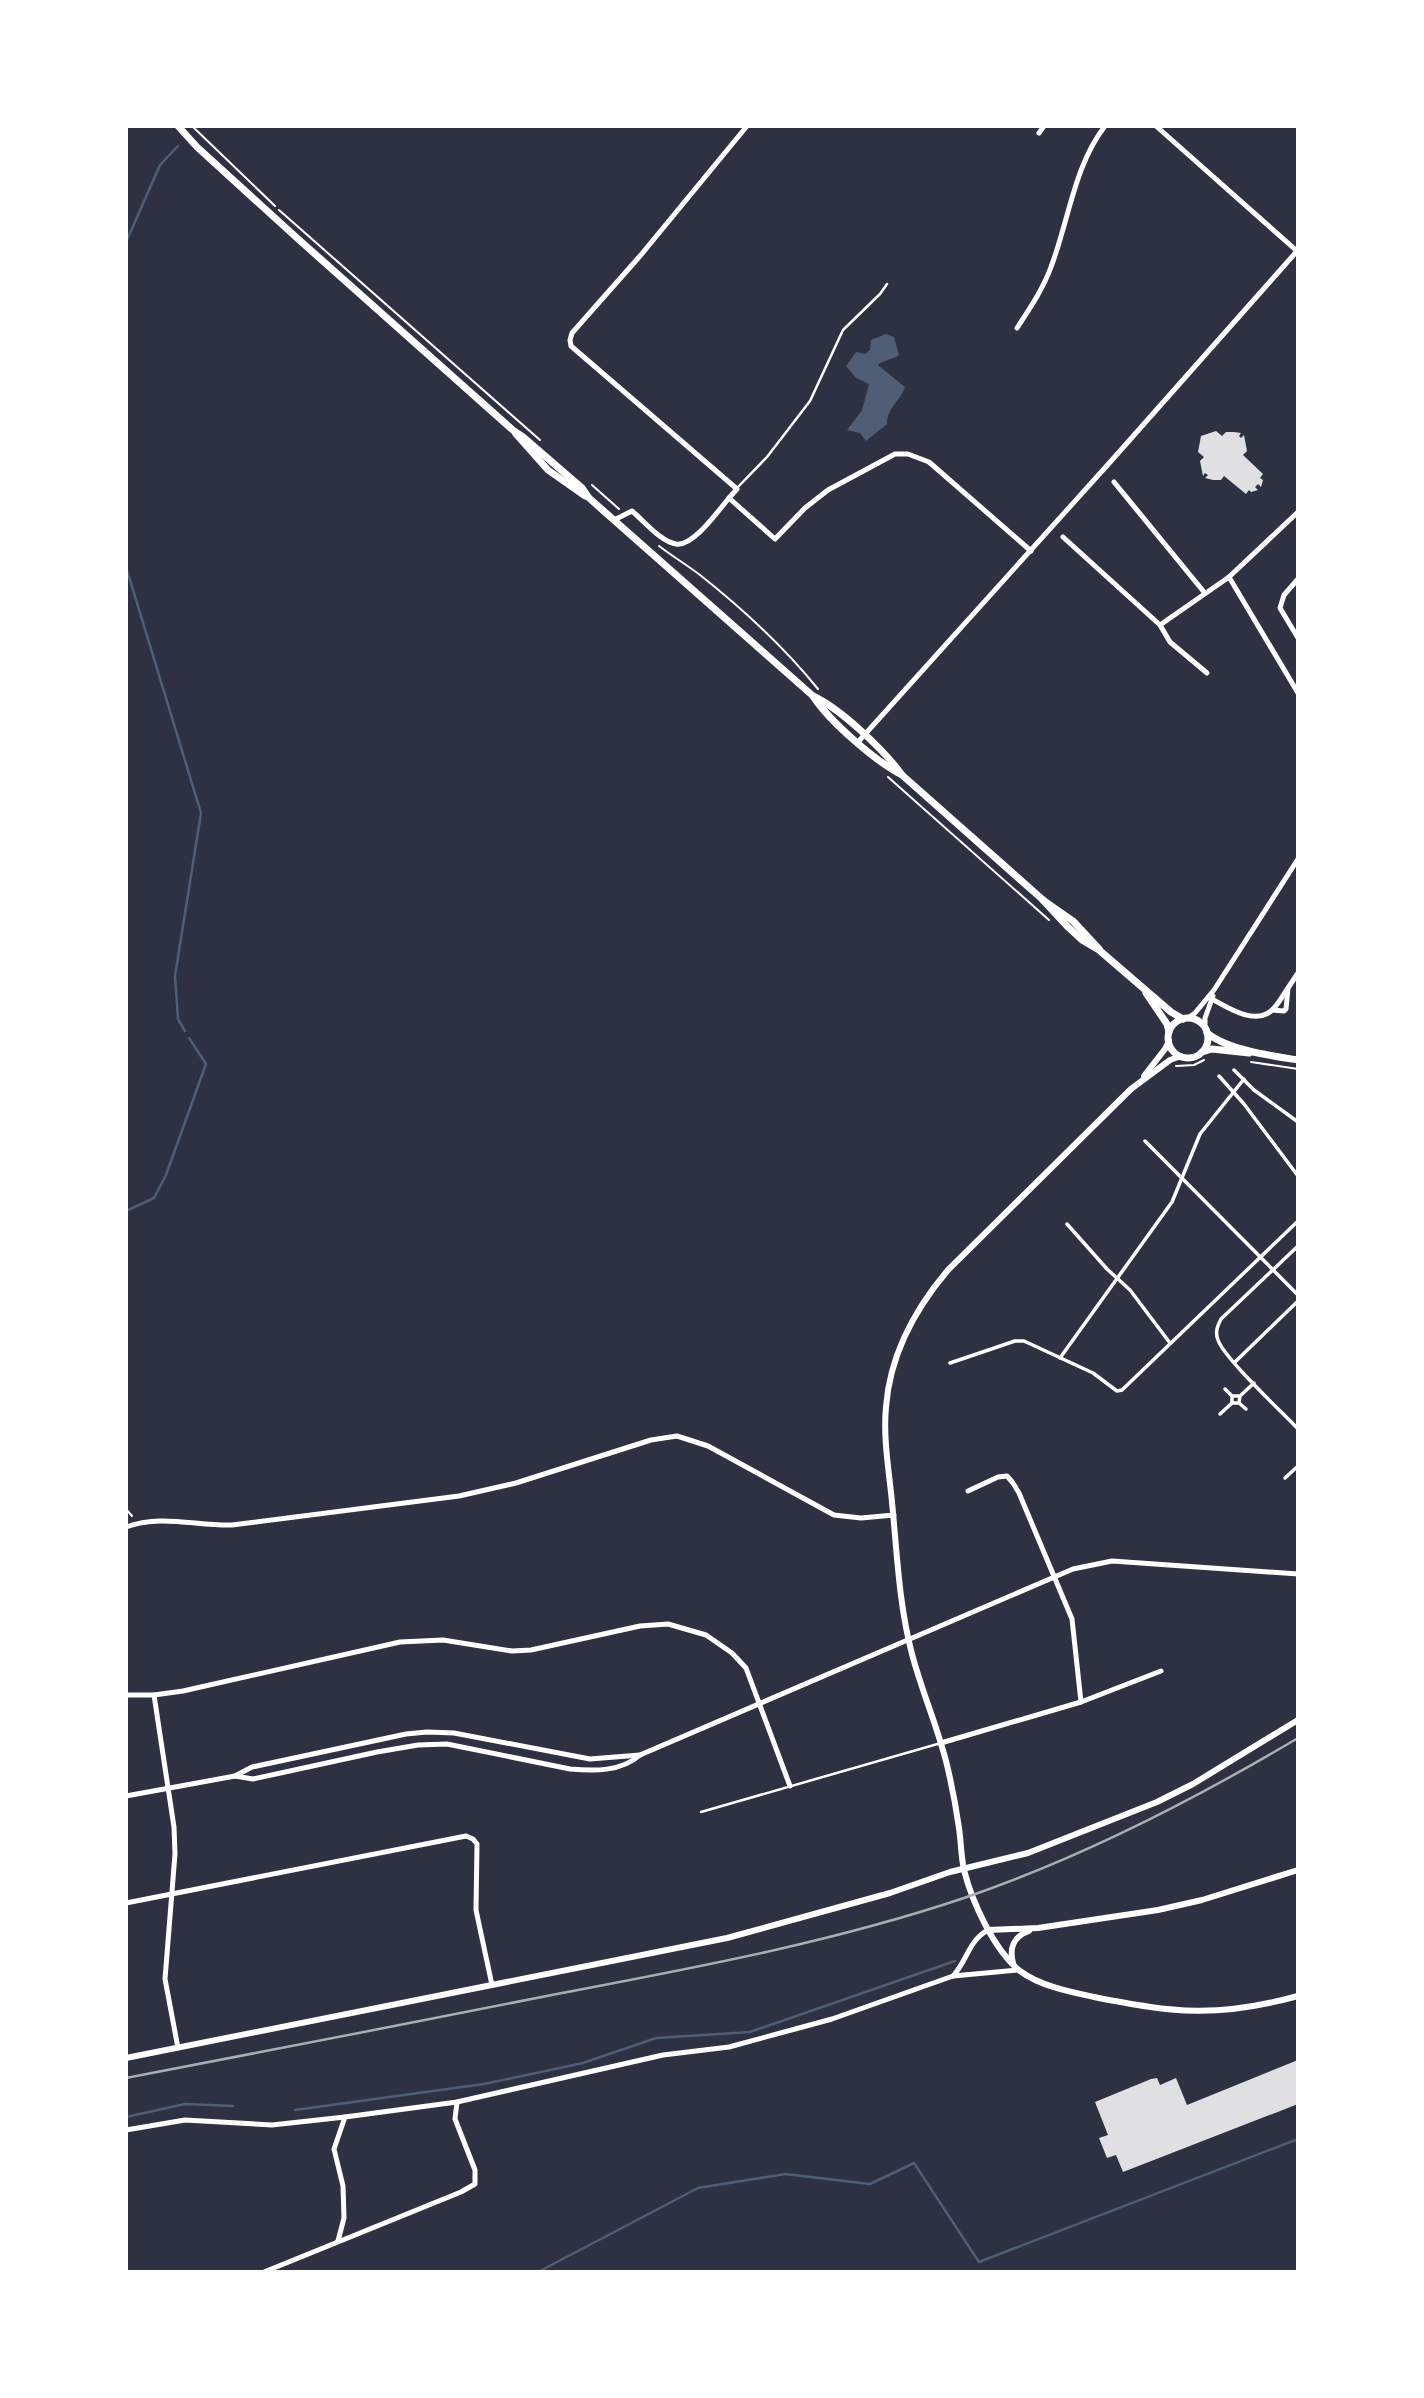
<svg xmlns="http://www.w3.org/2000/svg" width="1424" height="2398" font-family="Georgia,serif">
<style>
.water{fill:#4f5d75}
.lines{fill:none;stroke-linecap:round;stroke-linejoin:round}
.stream{stroke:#4f5d75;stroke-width:2.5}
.building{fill:#e0e0e3}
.path{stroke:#fff;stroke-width:2}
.service{stroke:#fff;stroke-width:2.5}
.pedestrian{stroke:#fff;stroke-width:3.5}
.minor{stroke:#fff;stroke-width:5}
.tertiary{stroke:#fff;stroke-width:6}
.secondary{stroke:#fff;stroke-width:7}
.rail{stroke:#abadb3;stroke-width:2.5}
</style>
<rect width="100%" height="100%" fill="#2d3142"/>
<path class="water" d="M886,334L894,337L899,355C892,360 883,360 878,365L905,387C900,401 887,408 887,424L866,441L860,433L847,430L862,410L869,384L856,378L846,366L856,352L865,354L870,350L871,340Z"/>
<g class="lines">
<g class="stream">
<path d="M126,242L160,165L178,146"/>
<path d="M126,567L201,813L175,976L178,1019L185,1031"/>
<path d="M126,1211L154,1198L166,1175L206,1064L189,1038"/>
<path d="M295,2110L484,2084L583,2063L656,2038L750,2032L955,1961"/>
<path d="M126,2117L185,2104L233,2106"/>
<path d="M538,2272L698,2188L785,2174L870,2184L914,2163L979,2262L1298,2139"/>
</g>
</g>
<g class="building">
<path d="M1216,431L1222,436L1226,432H1234L1241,433L1239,436L1241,438L1244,435L1247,451L1243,455L1263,474L1260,478L1263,480L1261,487L1258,484L1255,487L1258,490L1251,492L1249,490L1246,494L1224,476L1221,480H1213L1205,478L1208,475L1205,473L1203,476L1200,461L1204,457L1198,452L1201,436Z"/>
<path d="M1298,2060V2104L1123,2172L1116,2155L1107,2158L1099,2138L1108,2135L1095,2102L1151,2079L1157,2078L1160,2085L1176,2078L1187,2105Z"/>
</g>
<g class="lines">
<g class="path">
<path d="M192,126L275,206"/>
<path d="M279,210L540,440"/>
<path d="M592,485L619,509"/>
<path d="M659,546C672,556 687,565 700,575C743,609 784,647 818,689"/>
<path d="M888,777L1049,920"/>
<path d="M1251,1062L1298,1069"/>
<path d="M1176,1066L1194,1065L1204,1060"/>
<path d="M126,1509L132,1516"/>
</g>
<g class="service">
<path d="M737,488L767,457L810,401L843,330L880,294L887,284"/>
<path d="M701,1812L941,1743"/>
</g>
<g class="pedestrian">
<path d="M1234,1070L1254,1090L1298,1122"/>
<path d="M1219,1076L1244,1104L1298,1176"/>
<path d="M1145,1141L1298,1295"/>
<path d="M1067,1224L1107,1269L1130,1290L1170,1343"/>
<path d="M1298,1246L1221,1319C1217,1327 1215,1332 1218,1340C1224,1358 1282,1412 1298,1429"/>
<path d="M1060,1358L1172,1202L1200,1134L1244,1079"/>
<path d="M1235,1362L1298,1301"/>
<path d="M950,1363L1015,1341H1024L1093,1373L1117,1391L1122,1390L1298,1221"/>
<path d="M1225,1389L1232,1396"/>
<path d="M1240,1396L1239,1403H1232V1396H1240L1254,1383"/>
<path d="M1239,1403L1246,1409"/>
<path d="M1220,1414L1232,1403"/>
<path d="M1285,1478L1298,1466"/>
</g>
<g class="minor">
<path d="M747,126L640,256L572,333L570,340L571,346L737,489L729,498L775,539L805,508L828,490L895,454H908L929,462L1031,551"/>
<path d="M1156,126L1297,251"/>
<path d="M1039,133L1044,126"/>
<path d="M1017,328C1030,308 1043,289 1051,267C1069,220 1074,166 1105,126"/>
<path d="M1114,482L1204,592"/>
<path d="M614,520L632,511C644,521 661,542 676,544C693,547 718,511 729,498"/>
<path d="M1063,537L1160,625L1229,577L1298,512"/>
<path d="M1229,577L1298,693"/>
<path d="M1298,579L1284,595L1280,608L1298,638"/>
<path d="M1160,625L1170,642L1207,673"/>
<path d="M858,742L1112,460L1298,250"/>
<path d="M1212,999C1228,1008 1255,1025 1271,1011C1278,1005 1283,995 1288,988"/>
<path d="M1272,1010L1284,1011L1286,1009L1288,988L1298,973"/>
<path d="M1188,1018L1195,1013L1214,990L1298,859"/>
<path d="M1205,1029V1018L1213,996"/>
<path d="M968,1491L998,1477L1007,1476L1013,1483L1019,1493L1072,1619L1081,1702"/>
<path d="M126,1527C161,1514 196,1526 232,1525L459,1496L516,1483L651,1440L677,1436L708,1446L834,1515L861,1518L894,1515"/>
<path d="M126,1695H154L183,1691L400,1642L443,1640L512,1651L531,1650L640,1626L668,1624L706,1635L732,1653L746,1668L790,1786"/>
<path d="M154,1695L174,1827L175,1854L165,1979L178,2048"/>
<path d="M941,1743L1081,1702L1161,1671"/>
<path d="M235,1776L253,1779L377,1752L418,1745L447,1744L570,1769C594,1771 621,1772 640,1755L1073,1569L1112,1561L1298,1574"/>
<path d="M126,1796L235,1776L252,1767L406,1734L427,1732L454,1733L590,1759L640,1755"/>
<path d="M126,1903L466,1836L473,1839L477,1844L476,1910L492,1985"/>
<path d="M953,1976C967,1961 969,1940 988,1930"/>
<path d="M126,2130L185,2120L272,2125L345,2117"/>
<path d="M338,2241L344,2218L343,2186L334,2149L345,2117L457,2102L663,2055L729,2047L832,2019L953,1976L1018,1970"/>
<path d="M264,2272L461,2192L475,2184V2170L455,2119L457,2102"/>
</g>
<g class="tertiary">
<path d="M1181,1056L1170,1060L1131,1089L948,1270C914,1310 890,1354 886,1407C883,1438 889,1471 892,1502C897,1553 899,1605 912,1654C922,1692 938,1728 947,1765C952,1786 956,1807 959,1828C961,1841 961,1857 964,1870C972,1902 994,1950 1020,1971C1040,1986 1070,1992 1094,1997C1175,2013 1217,2018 1298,1996"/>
<path d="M1144,1076L1165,1049L1169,1041"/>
<path d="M988,1930L1038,1928L1158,1910L1202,1900L1298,1870"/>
<path d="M1013,1963C1009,1948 1014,1936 1029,1931"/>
<path d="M126,2058L727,1938L890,1893L950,1872L1028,1853L1157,1802L1193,1784L1298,1720"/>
</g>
<g class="secondary">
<path d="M178,126L197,147L297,238L514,431L523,437L582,488L589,498L813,696C829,721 875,761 902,775"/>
<path d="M516,434L548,470L585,496"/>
<path d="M813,696C841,709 884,750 902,775L1042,899L1068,927L1082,940L1099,950L1171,1012L1183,1019"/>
<path d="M1043,900L1073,921L1099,949"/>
<path d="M1146,993L1167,1024L1169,1032"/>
<circle cx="1188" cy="1038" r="20"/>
<path d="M1207,1033C1228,1050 1272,1056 1298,1060"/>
<path d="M1202,1052L1212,1049L1249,1053"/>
</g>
<path class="rail" d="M126,2078C271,2050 417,2022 562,1993C698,1967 833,1942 964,1898C1081,1858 1192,1801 1298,1738"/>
</g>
<rect width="1424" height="2398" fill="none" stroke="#ffffff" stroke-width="256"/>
</svg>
